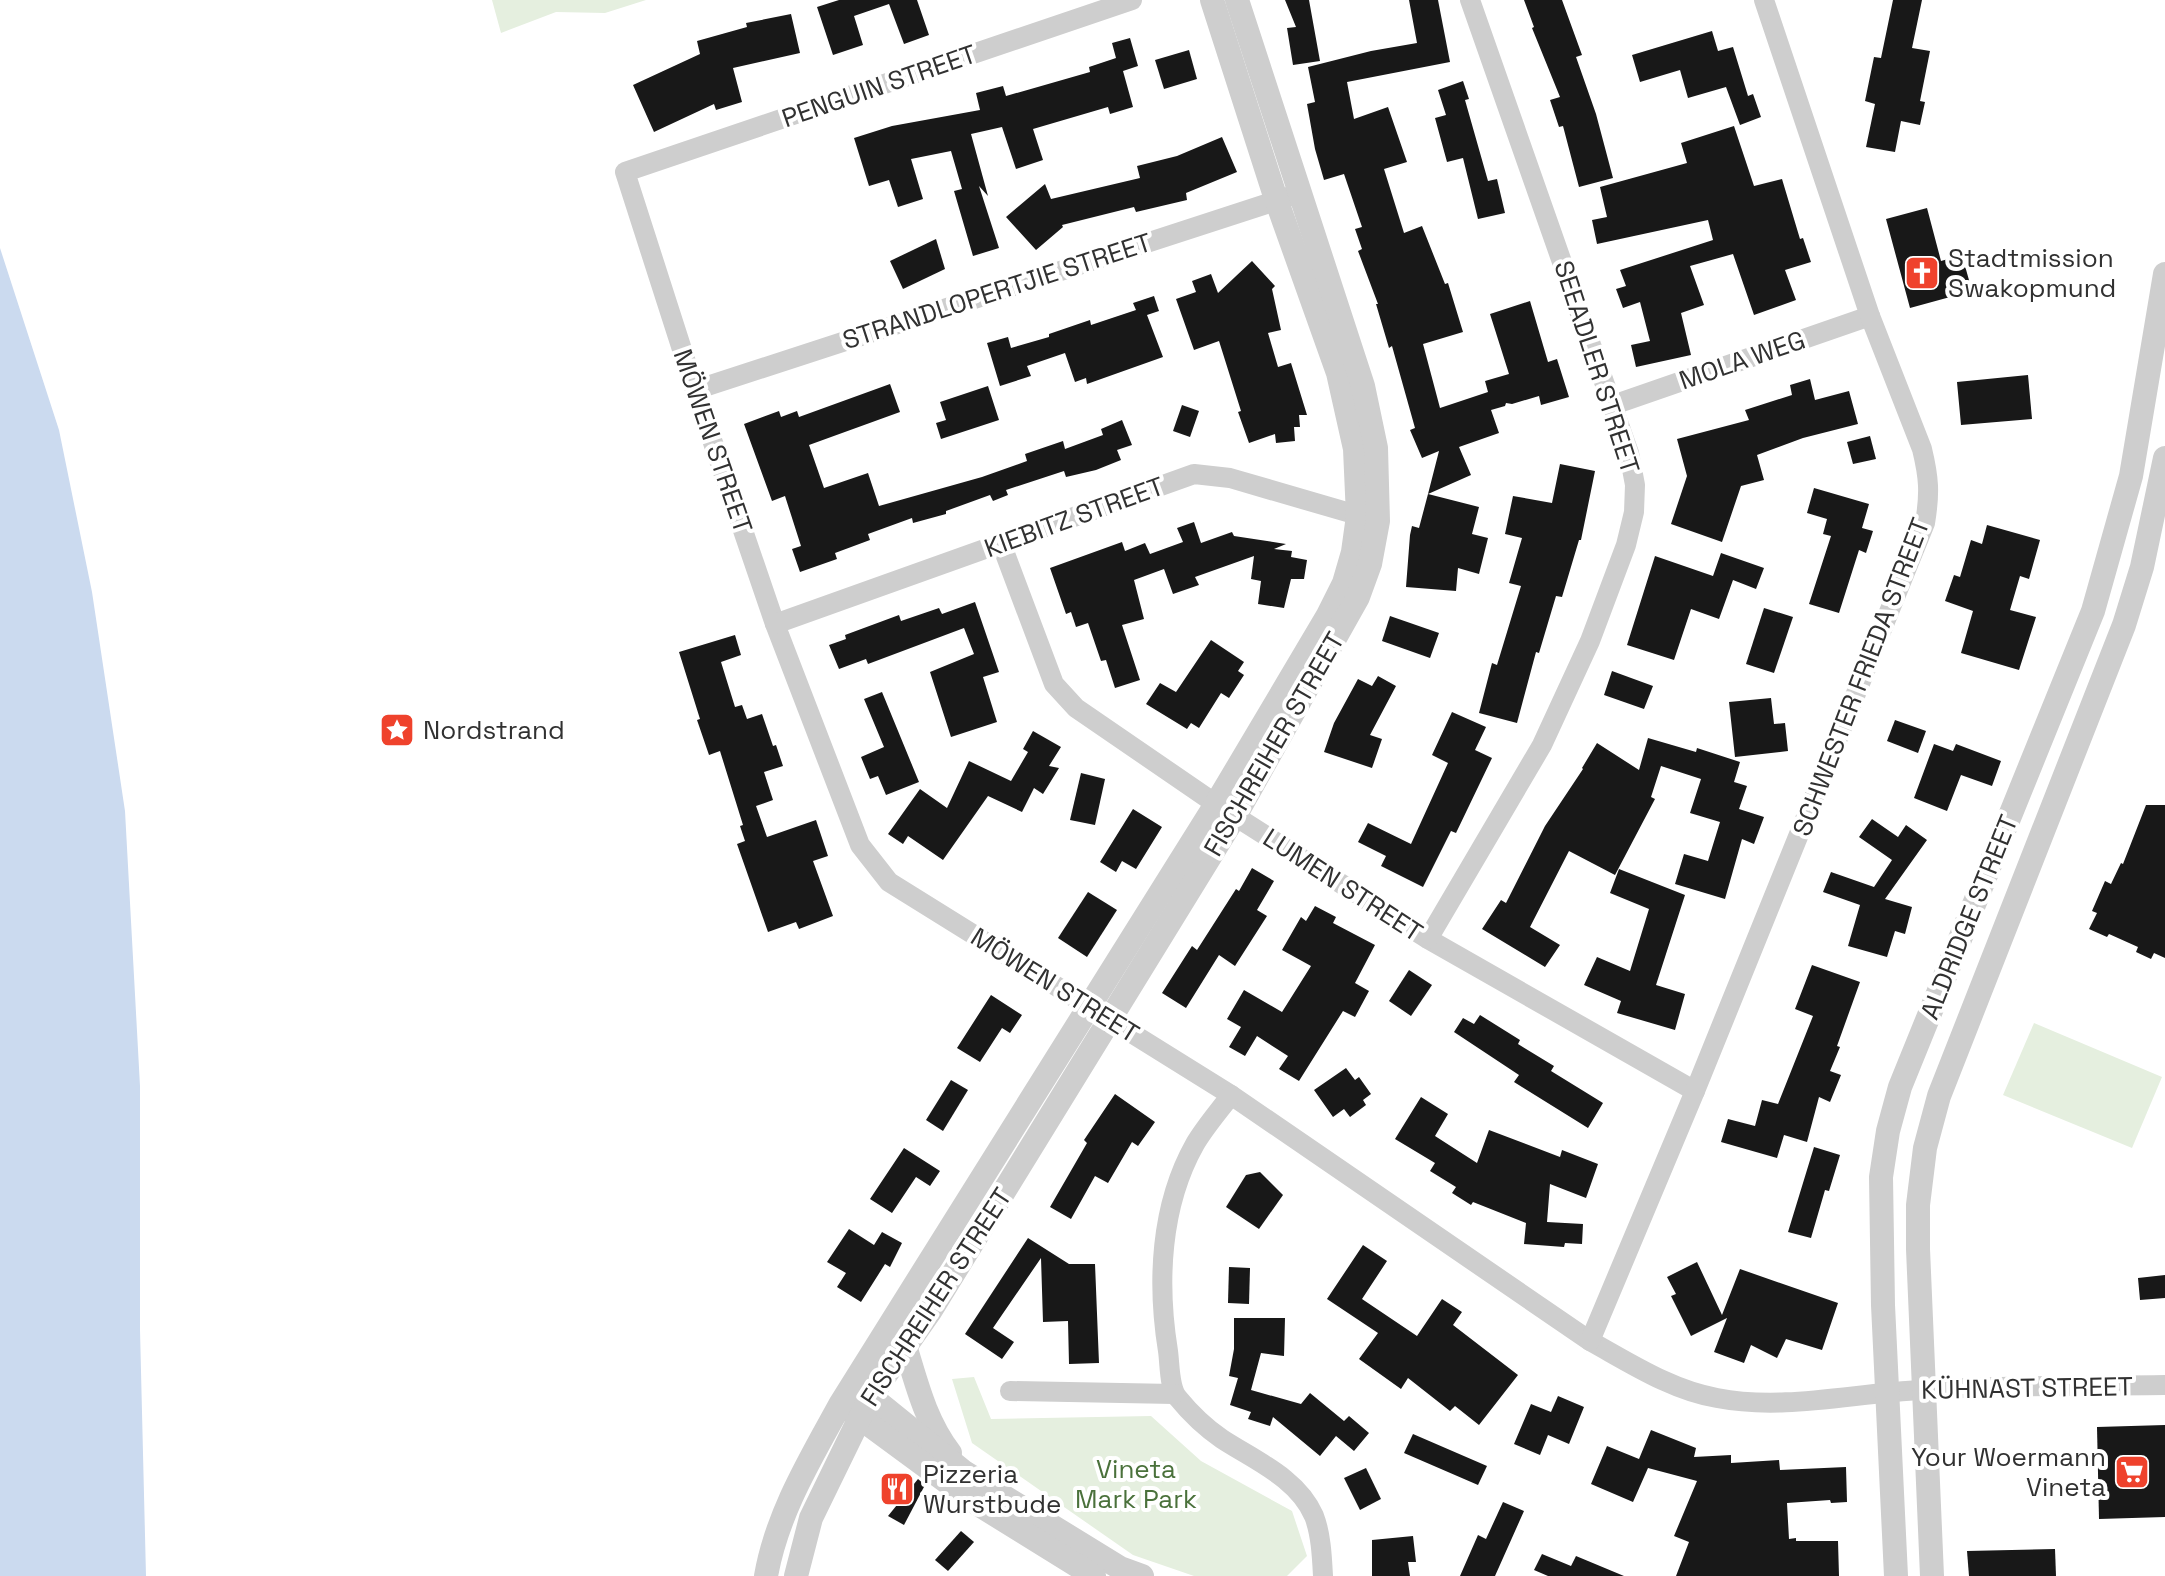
<svg xmlns="http://www.w3.org/2000/svg" width="2165" height="1576" font-family="'Space Grotesk',sans-serif">
<style>
.green{fill:#e5efdf}
.water{fill:#cbdaef}
.building{fill:#181818}
.lines{fill:none;stroke-linecap:round;stroke-linejoin:round}
.minor{stroke:#cecece;stroke-width:20}
.tertiary{stroke:#cecece;stroke-width:24}
.labels{text-anchor:middle;dominant-baseline:central;stroke-width:8;stroke-linejoin:round;paint-order:stroke}
.street-label{font-size:26px;fill:#313131;stroke:#fff}
.poi-label{font-size:26px;fill:#313131;stroke:#fff;text-anchor:start}
.park-label{font-size:26px;fill:#4a713b;stroke:#fff}
</style>
<rect width="100%" height="100%" fill="#fff"/>
<g class="green">
<path d="M492,0H646L605,13L556,12L501,33Z"/>
<path d="M2034,1023L2162,1077L2132,1148L2003,1095Z"/>
<path d="M974,1377L991,1419L1151,1416L1201,1461L1292,1511L1307,1556L1287,1576H1194L1133,1555L972,1443L952,1379Z"/>
</g>
<path class="water" d="M0,248L59,430L92,592L125,811L140,1086V1330L146,1576H0Z"/>
<g class="building">
<path d="M839,0H917L929,35L904,44L889,4L854,16L863,45L833,55L817,7Z"/>
<path d="M1285,0H1309L1320,61L1293,65L1287,28L1296,27Z"/>
<path d="M1409,0H1438L1450,62L1347,82L1354,119L1388,107L1407,162L1384,169L1404,233L1422,226L1445,284L1448,283L1463,332L1423,344L1440,408L1488,392L1485,381L1509,374L1490,314L1530,301L1548,362L1557,359L1569,397L1541,405L1539,396L1512,404L1506,403L1505,406L1491,410L1499,433L1459,447L1471,475L1428,494L1439,451L1422,458L1410,430L1415,428L1392,346L1389,348L1376,304H1378L1358,251L1362,249L1355,229L1362,227L1344,174L1324,180L1315,149L1307,104L1315,102L1308,67L1371,51L1417,43Z"/>
<path d="M1524,0H1562L1582,55L1576,57L1596,114L1613,178L1579,187L1563,126L1559,127L1550,100L1560,97L1532,28L1534,27Z"/>
<path d="M1893,0H1922L1912,48L1930,51L1920,101L1925,102L1920,125L1901,121L1895,152L1866,147L1875,104L1865,101L1874,57L1881,58Z"/>
<path d="M791,14L800,53L733,68L742,102L716,110L714,104L654,132L633,85L700,54L697,41L747,27L746,23Z"/>
<path d="M1712,31L1718,51L1733,47L1748,96L1753,94L1761,117L1740,125L1726,87L1688,98L1680,70L1640,82L1632,55Z"/>
<path d="M1130,38L1138,66L1123,71L1133,107L1110,114L1108,107L1033,129L1043,160L1016,169L1002,127L971,134L988,196L979,186L999,248L973,256L954,191L962,189L951,151L911,159L923,199L898,207L889,180L869,186L854,138L892,126L980,110L976,93L1003,86L1006,96L1090,72L1089,67L1116,58L1112,43Z"/>
<path d="M1189,50L1197,79L1164,89L1155,60Z"/>
<path d="M1463,81L1469,99L1465,100L1488,181L1497,179L1505,213L1478,219L1463,158L1447,162L1435,118L1446,115L1438,90Z"/>
<path d="M1734,126L1754,186L1782,179L1800,239L1803,238L1811,262L1785,270L1796,300L1754,315L1733,254L1690,266L1704,305L1681,313L1691,355L1636,367L1631,345L1650,341L1640,302L1623,308L1616,289L1626,286L1620,270L1713,240L1708,220L1597,244L1592,220L1607,217L1600,187L1687,163L1681,143Z"/>
<path d="M1222,137L1237,172L1186,193L1187,200L1136,212L1134,207L1062,225L1063,227L1036,250L1006,217L1045,184L1051,199L1140,178L1137,166L1177,156Z"/>
<path d="M1927,208L1941,261L1962,255L1972,291L1910,308L1886,219Z"/>
<path d="M936,239L945,269L903,289L890,261Z"/>
<path d="M1252,261L1275,286L1272,289L1281,330L1268,333L1278,367L1291,363L1307,415H1299L1300,427H1294L1295,441L1276,443L1275,434L1249,443L1238,412L1241,411L1219,341L1194,350L1176,299L1196,292L1192,281L1211,274L1218,293Z"/>
<path d="M1154,296L1159,311L1147,315L1163,357L1087,384L1086,378L1075,382L1065,353L1027,366L1031,376L1000,386L987,343L1008,337L1011,348L1049,337V334L1090,320L1091,325L1136,310L1133,303Z"/>
<path d="M2028,375L2032,419L1961,425L1957,382Z"/>
<path d="M1810,379L1815,400L1849,391L1858,424L1803,438L1757,455L1764,480L1741,486L1722,542L1671,524L1687,476L1677,439L1749,420L1745,410L1792,395L1790,385Z"/>
<path d="M890,384L900,412L809,445L824,488L868,473L879,506L982,477L1027,461L1025,454L1063,441L1065,449L1103,435L1101,429L1122,420L1132,445L1117,450L1121,460L1096,470L1066,477L1064,471L1006,490L1008,495L993,501L990,495L946,511V514L913,523L912,518L868,534L870,540L835,553L837,559L800,572L792,549L801,546L785,496L772,501L744,424L779,411L781,417L797,411L799,417Z"/>
<path d="M988,386L999,420L941,439L936,423L946,420L940,402Z"/>
<path d="M1182,405L1199,411L1190,437L1173,431Z"/>
<path d="M1870,436L1876,459L1853,464L1847,442Z"/>
<path d="M1560,464L1595,471L1581,540H1579L1562,597L1556,596L1539,653L1536,652L1517,723L1479,713L1492,663L1497,665L1521,586L1509,583L1522,538L1505,534L1513,496L1552,503Z"/>
<path d="M1814,488L1869,504L1862,528L1873,531L1866,553L1859,550L1839,613L1809,604L1831,536L1823,534L1827,519L1807,513Z"/>
<path d="M1428,494L1479,507L1472,534L1488,538L1479,574L1458,568L1456,591L1406,587L1410,535L1412,526L1419,528Z"/>
<path d="M1194,522L1201,543L1232,532L1234,536L1286,544L1274,549L1292,551L1291,557L1307,560L1304,579H1291L1284,608L1258,604L1261,581L1251,579L1254,556L1195,577L1199,585L1173,594L1164,569L1134,580L1144,619L1122,625L1140,680L1115,688L1106,660L1101,661L1088,623L1076,627L1071,612L1066,614L1050,568L1122,542L1125,551L1145,543L1150,554L1183,542L1177,528Z"/>
<path d="M1987,525L2040,540L2029,579L2020,576L2010,610L2036,617L2019,670L1961,653L1973,611L1945,601L1954,575L1960,577L1971,540L1982,544Z"/>
<path d="M1721,553L1764,568L1756,589L1733,580L1719,619L1691,609L1674,660L1627,645L1655,556L1713,576Z"/>
<path d="M975,602L999,672L983,677L997,722L951,737L930,672L974,654L964,628L868,664L866,659L839,669L829,645L846,639L845,635L899,615L901,621L939,608L942,614Z"/>
<path d="M1764,608L1793,617L1774,673L1746,664Z"/>
<path d="M1390,616L1439,633L1430,658L1382,641Z"/>
<path d="M735,635L741,655L721,662L735,707L742,705L747,719L762,714L773,746L776,745L783,766L764,772L773,800L756,806L767,837L816,820L828,856L813,861L833,916L799,929L796,922L768,932L737,844L745,841L740,826L743,825L720,751L709,755L697,720L700,719L679,652Z"/>
<path d="M1211,640L1244,662L1238,671L1244,675L1229,698L1221,693L1199,728L1191,723L1187,729L1146,704L1160,683L1176,692Z"/>
<path d="M1612,671L1653,686L1644,709L1604,695Z"/>
<path d="M1378,676L1396,686L1370,735L1382,739L1372,768L1324,752L1334,723L1358,679L1372,686Z"/>
<path d="M882,692L919,782L886,795L878,776L870,779L861,757L884,747L864,699Z"/>
<path d="M1771,698L1774,724L1785,723L1788,751L1735,757L1729,702Z"/>
<path d="M1452,712L1486,727L1475,750L1492,758L1456,833L1451,831L1423,887L1381,866L1386,856L1358,842L1368,823L1411,844L1448,763L1432,755Z"/>
<path d="M1895,720L1926,731L1918,753L1887,741Z"/>
<path d="M1033,731L1061,747L1049,766L1059,768L1043,794L1034,788L1022,812L988,796L943,860L908,836L903,844L888,834L920,789L947,808L969,761L1011,781L1028,752L1023,749Z"/>
<path d="M1648,738L1696,752L1697,748L1740,762L1734,782L1747,786L1739,809L1764,817L1754,844L1742,839L1725,899L1675,884L1684,854L1708,861L1720,822L1690,813L1701,779L1661,766L1651,797L1655,799L1615,875L1569,851L1530,927L1560,945L1545,967L1482,929L1501,900L1506,903L1545,826L1583,769L1582,768L1597,743L1639,770Z"/>
<path d="M1934,744L1953,751L1956,744L2001,761L1992,786L1961,775L1947,811L1914,798Z"/>
<path d="M1081,773L1105,779L1095,825L1070,820Z"/>
<path d="M2146,805H2165V958L2154,953L2151,959L2136,952L2138,947L2109,934L2107,937L2089,929L2097,913L2092,911L2105,881L2111,884L2121,863L2123,864Z"/>
<path d="M1133,809L1162,827L1136,869L1122,861L1116,872L1100,862Z"/>
<path d="M1872,819L1898,837L1906,825L1927,840L1885,899L1912,907L1905,934L1895,931L1887,957L1848,946L1860,905L1823,892L1831,872L1874,887L1892,860L1859,837Z"/>
<path d="M1252,868L1274,881L1257,910L1267,916L1235,966L1219,955L1186,1008L1162,993L1192,946L1197,950L1236,889L1239,891Z"/>
<path d="M1619,869L1685,895L1656,985L1685,994L1675,1030L1617,1013L1621,1001L1584,985L1597,957L1630,971L1649,909L1610,893Z"/>
<path d="M1088,892L1117,910L1087,957L1058,938Z"/>
<path d="M1315,906L1336,917L1333,923L1375,945L1355,983L1369,991L1355,1017L1343,1011L1299,1081L1279,1069L1288,1056L1257,1036L1245,1056L1229,1047L1241,1027L1227,1019L1244,990L1282,1012L1311,966L1282,950L1301,917L1306,921Z"/>
<path d="M1812,965L1860,982L1837,1046L1840,1047L1830,1071L1841,1075L1830,1102L1819,1097L1807,1142L1784,1135L1777,1158L1721,1142L1728,1119L1755,1126L1762,1100L1778,1104L1813,1016L1795,1009Z"/>
<path d="M1409,970L1432,985L1411,1016L1389,1001Z"/>
<path d="M991,995L1022,1015L1010,1033L1002,1028L980,1062L957,1048Z"/>
<path d="M1480,1015L1520,1040L1518,1044L1554,1066L1551,1071L1603,1103L1588,1128L1514,1082L1519,1075L1454,1032L1463,1018L1474,1024Z"/>
<path d="M1346,1068L1355,1080L1359,1077L1371,1094L1363,1100L1366,1105L1350,1117L1344,1109L1333,1117L1314,1090Z"/>
<path d="M951,1080L968,1090L943,1131L926,1120Z"/>
<path d="M1115,1094L1155,1122L1138,1146L1132,1142L1108,1183L1095,1176L1071,1219L1050,1207L1087,1143L1084,1140Z"/>
<path d="M1421,1097L1448,1114L1435,1136L1477,1163L1489,1130L1560,1157L1562,1150L1598,1164L1586,1198L1550,1184L1547,1222L1583,1224L1582,1244L1565,1243L1564,1247L1524,1244L1526,1223L1473,1202L1471,1205L1452,1193L1456,1187L1430,1171L1435,1163L1395,1139Z"/>
<path d="M1814,1147L1840,1155L1829,1191L1825,1190L1811,1238L1788,1232Z"/>
<path d="M904,1148L940,1171L930,1186L916,1177L892,1213L870,1199Z"/>
<path d="M1260,1172L1283,1195L1259,1229L1226,1207L1246,1175Z"/>
<path d="M849,1229L874,1245L882,1232L902,1243L890,1267L885,1264L861,1302L837,1287L846,1273L827,1262Z"/>
<path d="M1028,1238L1069,1264H1095L1099,1363L1069,1364L1068,1321L1043,1322L1041,1258L993,1328L1014,1342L1002,1359L965,1334Z"/>
<path d="M1363,1245L1387,1261L1362,1299L1417,1336L1442,1299L1462,1312L1453,1325L1518,1375L1479,1425L1455,1406L1450,1411L1408,1378L1401,1389L1359,1359L1378,1333L1327,1299Z"/>
<path d="M1697,1262L1722,1315L1740,1269L1838,1303L1822,1350L1786,1339L1777,1358L1751,1345L1744,1363L1714,1352L1727,1318L1691,1336L1671,1296L1676,1294L1667,1277Z"/>
<path d="M1229,1267L1250,1268L1249,1304L1228,1303Z"/>
<path d="M2165,1275V1298L2140,1300L2138,1278Z"/>
<path d="M1234,1318H1285L1284,1356L1261,1353L1251,1390L1301,1404L1310,1393L1344,1421L1349,1416L1369,1433L1354,1451L1336,1436L1320,1456L1273,1417L1270,1426L1248,1419L1251,1412L1230,1405L1238,1378L1229,1376L1234,1349Z"/>
<path d="M1558,1396L1584,1407L1569,1444L1548,1435L1540,1455L1514,1444L1531,1404L1551,1412Z"/>
<path d="M2165,1425V1517L2099,1519L2097,1427Z"/>
<path d="M1651,1430L1696,1448L1694,1457L1731,1455V1463L1779,1460L1780,1470L1846,1467L1847,1502L1831,1503L1830,1500L1787,1503L1789,1539L1796,1538V1541H1838L1839,1576H1676L1689,1542L1674,1536L1697,1481L1648,1468L1633,1502L1591,1484L1607,1446L1639,1459Z"/>
<path d="M1413,1434L1487,1466L1478,1485L1404,1453Z"/>
<path d="M1366,1468L1381,1499L1360,1510L1344,1478Z"/>
<path d="M918,1479L925,1485L904,1525L888,1516Z"/>
<path d="M1503,1502L1524,1511L1495,1576H1460L1478,1535L1486,1539Z"/>
<path d="M961,1531L974,1542L948,1571L935,1560Z"/>
<path d="M1413,1536L1416,1562H1408L1410,1576H1372V1540Z"/>
<path d="M2055,1549L2056,1576H1969L1967,1551Z"/>
<path d="M1542,1554L1571,1566L1576,1556L1624,1576H1548L1534,1570Z"/>
</g>
<g class="lines">
<g class="minor">
<path d="M1132,0L625,172L695,390L775,624L860,845L889,882L1231,1095L1590,1341C1630,1363 1671,1390 1717,1398C1784,1411 1854,1393 1922,1390C2003,1385 2084,1386 2165,1385"/>
<path d="M695,390L1300,193"/>
<path d="M1613,405L1870,316"/>
<path d="M1001,543L1054,684L1076,708L1216,804L1428,939L1695,1091"/>
<path d="M775,624L1194,474L1230,478L1371,519"/>
<path d="M1428,939L1542,745L1590,641L1626,545L1634,512L1635,485L1629,453L1470,0"/>
<path d="M1231,1095C1219,1111 1205,1127 1195,1144C1160,1206 1157,1283 1168,1351C1170,1365 1169,1388 1178,1398C1191,1414 1206,1428 1222,1439C1254,1460 1298,1478 1314,1516C1321,1534 1322,1557 1323,1576"/>
<path d="M1590,1341L1695,1091L1925,523C1930,493 1929,478 1922,449L1870,316L1764,0"/>
<path d="M1010,1391L1174,1394"/>
</g>
<g class="tertiary">
<path d="M906,1349C917,1385 926,1422 950,1453"/>
<path d="M859,1387L964,1472L1120,1568L1142,1576"/>
<path d="M848,1409L973,1501L1094,1576"/>
<path d="M766,1576C777,1513 811,1458 841,1403L1216,804L1327,617L1344,583L1353,552L1358,516L1355,449L1338,373L1276,199L1212,0"/>
<path d="M796,1576L811,1518L870,1397L931,1310L1235,816L1358,597L1370,564L1378,521L1376,448L1363,386L1237,0"/>
<path d="M1896,1576L1883,1305L1881,1177L1888,1131L1900,1087L2093,611L2131,476L2165,274"/>
<path d="M1932,1576L1918,1249V1205L1925,1148L1939,1096L2124,625L2142,567L2165,458"/>
</g>
</g>
<defs>
<g id="church-square" transform="scale(1.8)"><rect x="-9" y="-9" width="18" height="18" rx="4" fill="#ef422c" stroke="#fff"/><path d="M-1.2-6h2.4v3.5h3.3v2.4h-3.3V6h-2.4V-.1h-3.3v-2.4h3.3Z" fill="#fff"/></g>
<g id="sight-square" transform="scale(1.8)"><rect x="-9" y="-9" width="18" height="18" rx="4" fill="#ef422c" stroke="#fff"/><path d="M0-6L1.8-2.2L6-1.7L2.9 1.2L3.7 5.4L0 3.3L-3.7 5.4L-2.9 1.2L-6-1.7L-1.8-2.2Z" fill="#fff"/></g>
<g id="supermarket-square" transform="scale(1.8)"><rect x="-9" y="-9" width="18" height="18" rx="4" fill="#ef422c" stroke="#fff"/><path d="M-6-5.5h2.5l.6 2H6L4.5 2H-2.5L-4.4-4H-6ZM-1.5 3.2a1.3 1.3 0 1 0 .1 0ZM3 3.2a1.3 1.3 0 1 0 .1 0Z" fill="#fff"/></g>
<g id="restaurant-square" transform="scale(1.8)"><rect x="-9" y="-9" width="18" height="18" rx="4" fill="#ef422c" stroke="#fff"/><path d="M-5-6h1v4h1v-4h1v4h1v-4h1v5L-1.5 .5V6h-2V.5L-5-1ZM5-6V6H3V1.5H1.5Q1.5-4 5-6Z" fill="#fff"/></g>
</defs>
<g fill-rule="evenodd">
<use href="#church-square" x="1922" y="273"/>
<use href="#sight-square" x="397" y="730"/>
<use href="#supermarket-square" x="2132" y="1472"/>
<use href="#restaurant-square" x="897" y="1489"/>
</g>
<g class="labels">
<g class="street-label">
<text transform="translate(879 86) rotate(-19)">PENGUIN STREET</text>
<text transform="translate(997 291) rotate(-18)">STRANDLOPERTJIE STREET</text>
<text transform="translate(1742 360) rotate(-19)">MOLA WEG</text>
<text transform="translate(1597 367) rotate(72)">SEEADLER STREET</text>
<text transform="translate(713 441) rotate(71)">MÖWEN STREET</text>
<text transform="translate(1074 517) rotate(-20)">KIEBITZ STREET</text>
<text transform="translate(1861 677) rotate(-69)">SCHWESTER FRIEDA STREET</text>
<text transform="translate(1274 744) rotate(-60)">FISCHREIHER STREET</text>
<text transform="translate(1343 885) rotate(33)">LUMEN STREET</text>
<text transform="translate(1969 917) rotate(-68)">ALDRIDGE STREET</text>
<text transform="translate(1055 985) rotate(32)">MÖWEN STREET</text>
<text transform="translate(936 1297) rotate(-57)">FISCHREIHER STREET</text>
<text transform="translate(2027 1388) rotate(-1)">KÜHNAST STREET</text>
</g>
<g class="poi-label">
<text x="1948" y="258">Stadtmission<tspan x="1948" dy="30">Swakopmund</tspan></text>
<text x="423" y="730">Nordstrand</text>
<text x="2106" y="1457" text-anchor="end">Your Woermann<tspan x="2106" dy="30">Vineta</tspan></text>
<text x="923" y="1474">Pizzeria<tspan x="923" dy="30">Wurstbude</tspan></text>
</g>
<g class="park-label">
<text x="1136" y="1469">Vineta<tspan x="1136" dy="30">Mark Park</tspan></text>
</g>
</g>
</svg>
